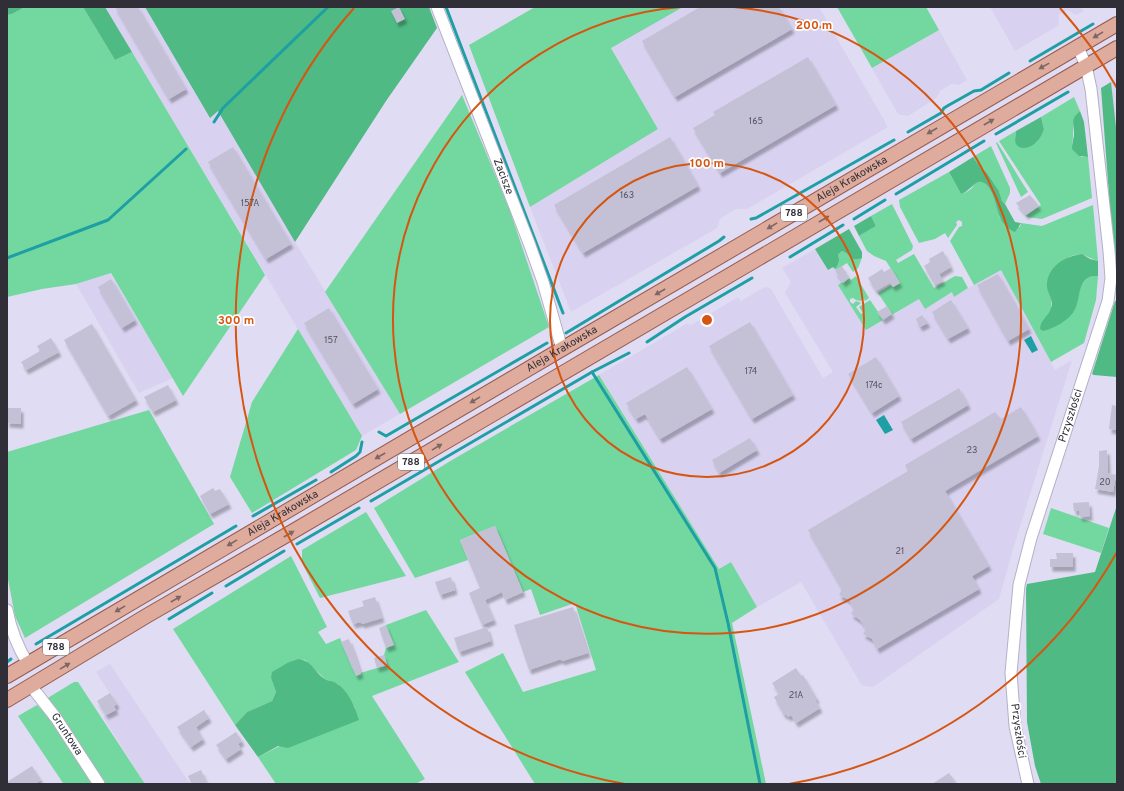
<svg xmlns="http://www.w3.org/2000/svg" width="1124" height="791" font-family="Overpass,sans-serif">
<style>
.built{fill:#d8d2f0}
.green{fill:#73d7a0}
.forest{fill:#4fba83}
.water{fill:#1d9fa4}
.lines{fill:none;stroke-linecap:round;stroke-linejoin:round}
.stream{stroke:#1d9fa4;stroke-width:3}
.building{fill:#c4c0d6;filter:url(#shadow)}
.minor-casing{stroke:#b4b0c6;stroke-width:13}
.major-casing{stroke:#945b4e;stroke-width:16}
.minor{stroke:#fff;stroke-width:11}
.major{stroke:#dfab9c;stroke-width:14}
.oneway{fill:#7f6664}
.ring{fill:none;stroke:#d65510;stroke-width:2}
.labels{text-anchor:middle;dominant-baseline:central;stroke-width:3.5;stroke-linejoin:round;paint-order:stroke}
.number-label{font-size:9px;fill:#55525f}
.shield{fill:#fff;stroke:#6e6d73;stroke-width:1}
.shield-label{font-size:10px;font-weight:bold;fill:#302e37}
.street-label{font-size:11px;fill:#302e37;stroke:#fff}
.centre{fill:#d65510;stroke:#fff;stroke-width:2}
.ring-label{font-size:12px;text-anchor:middle;font-weight:bold;fill:#d65510;stroke:#fff;stroke-width:3.5;stroke-linejoin:round;paint-order:stroke}
</style>
<defs>
<filter id="shadow"><feDropShadow dx="2.5" dy="4.5" stdDeviation="1" flood-color="#0004"/></filter>
</defs>
<rect width="100%" height="100%" fill="#e0dcf3"/>
<g class="built">
<path d="M105,7H145L210,118L218,110L295,242L400,414L362,436Z"/>
<path d="M588,7H819L888,127L747,209H737L729,213L720,219L717,228L571,312L530,207L658,129Z"/>
<path d="M990,7H1081L1084,11L1076,15L1068,10L1058,15L1059,25L1015,51Z"/>
<path d="M939,30L967,80L959,85L952,84L941,90L936,98L908,116L898,114L872,68Z"/>
<path d="M1117,78V136L1111,82Z"/>
<path d="M815,249L828,269L833,266L836,270L835,271L843,283L838,285L866,330L919,299L925,308L952,292L955,296L1001,269L1055,370L1072,360L1014,546L999,599L873,687L865,686L861,684L801,582L757,607L731,562L719,569L599,375L688,323L690,326L738,297L741,301L765,287L771,289L823,378L833,372L785,293L791,282L782,268Z"/>
<path d="M110,273L173,378L139,393L76,284Z"/>
<path d="M110,664L190,784H145L103,717L116,710L114,706L117,704L96,672Z"/>
</g>
<g class="green">
<path d="M25,7H83L115,60L132,52L265,275L183,396L111,273L76,284L42,289L7,297V15L12,14Z"/>
<path d="M535,7H683L611,48L658,129L530,207L469,45Z"/>
<path d="M837,7H926L939,30L872,68Z"/>
<path d="M462,95L509,208L549,327L400,414L325,292Z"/>
<path d="M1074,97L1080,111C1070,119 1075,132 1072,144L1081,157H1088L1092,198L1042,219L1027,217L1026,215L1041,205L999,141L1016,131L1015,140L1036,143L1044,129L1041,117Z"/>
<path d="M997,142L1028,192L1021,197L996,143Z"/>
<path d="M991,146L1010,188V193L1005,204L1002,201L999,191L987,173L981,168L973,157Z"/>
<path d="M949,172L961,194C965,193 969,191 972,188C973,186 974,184 976,182C989,173 998,210 1000,218L1020,227L1021,223L1042,226L1093,205L1098,261C1085,257 1084,251 1069,257L1048,289L1051,298V309L1078,298C1081,286 1082,275 1098,276L1096,300L1084,343L1051,362L1001,270L974,285L950,241L959,227L962,226V222L959,220L956,222L957,225L948,238L945,233L935,239L919,243L900,207L899,200Z"/>
<path d="M892,204L913,246L912,250L896,260L898,263L914,254L934,288L955,276L962,277L968,288L954,297L952,292L925,309L919,299L866,330L838,285L849,278L851,280L856,276L869,298L865,301L864,299L860,301L856,300L853,298L850,299V302L853,304L856,301L861,303L856,307L861,314L863,313L859,307L870,300L883,319L892,314L878,293L891,285L893,287L900,283L886,261L874,256L867,251L859,236L876,226L871,216Z"/>
<path d="M842,251C851,254 851,263 862,258L858,268L853,272L847,263L836,270L835,269L839,263L838,255Z"/>
<path d="M298,329L362,436L356,450L252,513L230,477L252,402Z"/>
<path d="M599,375L719,569L731,562L757,607L732,623L766,784H535L465,672L503,653L523,692L596,670L575,603L540,615L531,589L523,592L495,526L460,540L468,560L415,578L374,508L452,460Z"/>
<path d="M149,410L214,524L25,638L15,616L7,574V452Z"/>
<path d="M1051,508L1109,528L1101,553L1043,534Z"/>
<path d="M366,512L406,576L320,598L302,563V550Z"/>
<path d="M291,556L327,627L318,632L326,644L340,638L352,667L357,674L387,665L384,655L386,648V625L426,610L459,662L372,696L425,779L415,784H276L258,757L355,708L344,691L338,684L325,679L305,660L298,659L289,662L271,678L276,692L272,701L247,712L235,725L173,629Z"/>
<path d="M74,682H78L145,784H103L46,699Z"/>
<path d="M37,705L56,725L94,784H62L63,783L18,716Z"/>
</g>
<g class="forest">
<path d="M7,7H25L12,14L7,15Z"/>
<path d="M83,7H105L132,52L115,60Z"/>
<path d="M145,7H429L437,28L386,101L295,242L218,111L210,118Z"/>
<path d="M1111,82L1117,136L1116,289L1101,88Z"/>
<path d="M1080,111L1084,122L1088,157L1079,156L1072,149C1072,144 1073,140 1074,136C1075,124 1069,120 1080,111Z"/>
<path d="M1041,117L1044,129C1041,138 1035,147 1024,148C1021,148 1018,147 1016,144C1014,140 1016,135 1016,131Z"/>
<path d="M973,157L981,168L987,173L999,191L1002,201L1005,204L1015,222L1021,223L1015,232C1009,230 1002,223 1000,217C996,208 992,179 978,182C974,183 968,192 961,194L949,172Z"/>
<path d="M871,216L876,226L859,236L854,226Z"/>
<path d="M849,229L862,252V258C850,263 851,254 842,251L838,255C840,261 839,264 835,269L833,267L828,270L815,249Z"/>
<path d="M1082,254L1090,259L1098,261V276C1076,274 1082,298 1074,311C1069,320 1053,329 1043,331L1040,329C1040,320 1049,316 1051,308C1054,301 1048,294 1047,287C1046,267 1065,256 1082,254Z"/>
<path d="M1115,301H1117V377L1094,375L1092,374Z"/>
<path d="M1117,505V784H1041L1035,766L1027,722L1026,589L1027,584L1095,572Z"/>
<path d="M298,659C312,660 315,673 325,679C328,681 333,681 336,683C348,690 355,707 359,720L288,748L278,746L258,757L235,725L247,712L272,701L276,692L271,678L272,672L289,662Z"/>
</g>
<g class="water">
<path d="M1031,336L1038,350L1032,353L1024,340Z"/>
<path d="M884,415L893,430L885,434L876,420Z"/>
</g>
<g class="lines">
<g class="stream">
<path d="M446,7L563,313"/>
<path d="M1030,61L1093,24"/>
<path d="M214,122L223,108L328,7"/>
<path d="M908,132L941,113L944,108L949,105L974,91L981,90L1009,73"/>
<path d="M996,134L1068,92"/>
<path d="M896,194L984,141"/>
<path d="M751,219L756,218L894,140"/>
<path d="M854,219L885,200"/>
<path d="M790,257L843,225"/>
<path d="M7,258L108,220L186,149"/>
<path d="M566,333L719,241L724,237"/>
<path d="M647,342L685,317L752,278"/>
<path d="M592,372L715,568L728,623L760,784"/>
<path d="M379,432L386,436L547,343"/>
<path d="M331,472L356,456L360,452L362,442"/>
<path d="M371,501L592,372L629,353"/>
<path d="M253,516L316,480"/>
<path d="M297,544L359,508"/>
<path d="M226,586L284,551"/>
<path d="M169,619L212,593"/>
<path d="M36,644L236,526"/>
<path d="M7,662L11,659"/>
</g>
</g>
<g class="building">
<path d="M115,7H138L186,89L169,99Z"/>
<path d="M399,7L405,19L397,23L391,11Z"/>
<path d="M700,7H779L792,29L675,97L642,41Z"/>
<path d="M808,57L836,105L720,173L693,128L715,115L713,112Z"/>
<path d="M670,137L698,186L583,253L554,205Z"/>
<path d="M233,147L291,244L266,259L208,162Z"/>
<path d="M1030,195L1039,206L1026,215L1016,203Z"/>
<path d="M943,251L951,267L939,274L943,281L935,285L924,266L930,262L929,259Z"/>
<path d="M842,266L849,278L843,283L835,271Z"/>
<path d="M891,268L900,283L893,287L890,283L876,291L868,278L882,269L884,272Z"/>
<path d="M998,274L1029,329L1008,341L977,285Z"/>
<path d="M111,279L135,320L122,328L98,287Z"/>
<path d="M951,300L968,328L948,339L932,312Z"/>
<path d="M887,306L892,314L883,320L877,312Z"/>
<path d="M329,308L378,389L353,404L304,323Z"/>
<path d="M922,315L928,323L920,327L916,319Z"/>
<path d="M750,322L793,395L752,419L709,346Z"/>
<path d="M92,324L136,400L108,416L64,340Z"/>
<path d="M51,338L59,352L26,370L21,362L40,351L37,346Z"/>
<path d="M876,357L899,396L872,413L848,374Z"/>
<path d="M687,367L712,409L660,439L645,414L636,419L626,403Z"/>
<path d="M168,385L176,400L153,412L144,397Z"/>
<path d="M959,388L968,405L911,439L901,422Z"/>
<path d="M1112,405L1117,406V430L1109,429Z"/>
<path d="M1021,407L1038,436L945,491L989,566L972,576L979,589L877,649L872,639L863,634L866,629L860,620L851,614L854,609L849,600L839,595L842,589L808,530L908,471L905,465L995,412L1001,419Z"/>
<path d="M7,408H21V424L7,423Z"/>
<path d="M750,438L757,450L719,473L712,460Z"/>
<path d="M1107,450L1108,473L1116,475L1113,492L1095,489L1099,466V451Z"/>
<path d="M213,488L215,491L220,489L229,504L210,514L200,496Z"/>
<path d="M1089,502L1090,516L1080,517L1079,511H1074L1073,503Z"/>
<path d="M495,526L523,592L505,600L502,592L485,600L494,620L482,625L469,593L480,588L460,540Z"/>
<path d="M1056,553H1073V567H1050V559H1057Z"/>
<path d="M451,577L455,590L440,595L435,582Z"/>
<path d="M375,597L382,618L362,624L361,622L353,624L348,611L364,606L362,601Z"/>
<path d="M573,607L588,653L562,661L561,659L529,670L514,625Z"/>
<path d="M386,625L394,645L386,648L379,628Z"/>
<path d="M487,627L491,641L459,652L454,638Z"/>
<path d="M349,639L355,655L361,674L356,676L341,642Z"/>
<path d="M384,655L387,665L377,668L374,658Z"/>
<path d="M796,668L801,676L803,675L817,699L815,700L820,708L796,723L791,715L788,717L786,714L784,715L774,697L779,694L772,683Z"/>
<path d="M110,693L117,704L114,706L116,710L106,715L97,701Z"/>
<path d="M204,710L209,718L196,727L203,739L191,747L177,727Z"/>
<path d="M236,732L242,741L238,744L241,749L226,759L216,745Z"/>
<path d="M32,766L41,780L35,784H7V782Z"/>
<path d="M201,770L207,784H192L188,776Z"/>
<path d="M949,773L957,784H932Z"/>
</g>
<g class="lines">
<g class="minor-casing">
<g id="minor">
<path id="s1" d="M437,7L529,243L543,282L562,349"/>
<path d="M7,610C11,631 17,646 28,664"/>
<path id="s2" d="M31,686L56,718L99,784"/>
<path id="s3" d="M1028,784L1015,726L1011,673L1019,585L1031,538L1108,301L1111,278L1109,251L1091,89L1086,66L1078,47"/>
</g>
</g>
<g class="major-casing">
<g id="major">
<path id="s4" d="M7,676L562,349L1117,24"/>
<path d="M7,700L148,615L285,536L1117,48"/>
</g>
</g>
<use href="#minor" class="minor"/>
<use href="#major" class="major"/>
</g>
<defs><path id="oneway-solid" d="M-6-.8H1V-3.2L6.5 0L1 3.2V.8H-6Z"/></defs>
<g class="oneway">
<use href="#oneway-solid" transform="translate(1098 35) rotate(149)"/>
<use href="#oneway-solid" transform="translate(1044 66) rotate(151)"/>
<use href="#oneway-solid" transform="translate(989 122) rotate(-30)"/>
<use href="#oneway-solid" transform="translate(932 131) rotate(150)"/>
<use href="#oneway-solid" transform="translate(824 219) rotate(-30)"/>
<use href="#oneway-solid" transform="translate(772 226) rotate(149)"/>
<use href="#oneway-solid" transform="translate(660 292) rotate(150)"/>
<use href="#oneway-solid" transform="translate(475 400) rotate(149)"/>
<use href="#oneway-solid" transform="translate(437 447) rotate(-31)"/>
<use href="#oneway-solid" transform="translate(380 456) rotate(150)"/>
<use href="#oneway-solid" transform="translate(289 534) rotate(-30)"/>
<use href="#oneway-solid" transform="translate(232 543) rotate(149)"/>
<use href="#oneway-solid" transform="translate(176 599) rotate(-30)"/>
<use href="#oneway-solid" transform="translate(120 609) rotate(149)"/>
<use href="#oneway-solid" transform="translate(65 666) rotate(-31)"/>
</g>
<g class="ring">
<circle cx="707" cy="320" r="157"/>
<path d="M734 7A314 314 0 1 1 680 7"/>
<path d="M1117 552A471 471 0 0 1 789 784M625 784A471 471 0 0 1 354 8M1060 8A471 471 0 0 1 1117 88"/>
</g>
<g class="labels">
<g class="number-label">
<text x="756" y="121">165</text>
<text x="627" y="195">163</text>
<text x="250" y="203">157A</text>
<text x="331" y="340">157</text>
<text x="751" y="371">174</text>
<text x="874" y="385">174c</text>
<text x="972" y="450">23</text>
<text x="1105" y="482">20</text>
<text x="900" y="551">21</text>
<text x="796" y="695">21A</text>
</g>
<g class="shield">
<rect x="781" y="205" width="26" height="16" rx="3"/>
<rect x="398" y="454" width="26" height="16" rx="3"/>
<rect x="43" y="639" width="26" height="16" rx="3"/>
</g>
<g class="shield-label">
<text x="794" y="213">788</text>
<text x="411" y="462">788</text>
<text x="56" y="647">788</text>
</g>
<g class="street-label">
<text stroke="none"><textPath href="#s1" startOffset="182">Zacisze</textPath></text>
<text stroke="none"><textPath href="#s4" startOffset="980">Aleja Krakowska</textPath></text>
<text stroke="none"><textPath href="#s4" startOffset="644">Aleja Krakowska</textPath></text>
<text stroke="none"><textPath href="#s3" startOffset="378">Przyszłości</textPath></text>
<text stroke="none"><textPath href="#s4" startOffset="320">Aleja Krakowska</textPath></text>
<text transform="translate(1018 731) rotate(82)">Przyszłości</text>
<text stroke="none"><textPath href="#s2" startOffset="60">Gruntowa</textPath></text>
</g>
</g>
<circle cx="707" cy="320" r="6" class="centre"/>
<g class="ring-label">
<text x="814" y="29">200 m</text>
<text x="707" y="167">100 m</text>
<text x="236" y="324">300 m</text>
</g>
<rect width="1124" height="791" fill="none" stroke="#302e37" stroke-width="16"/>
</svg>
